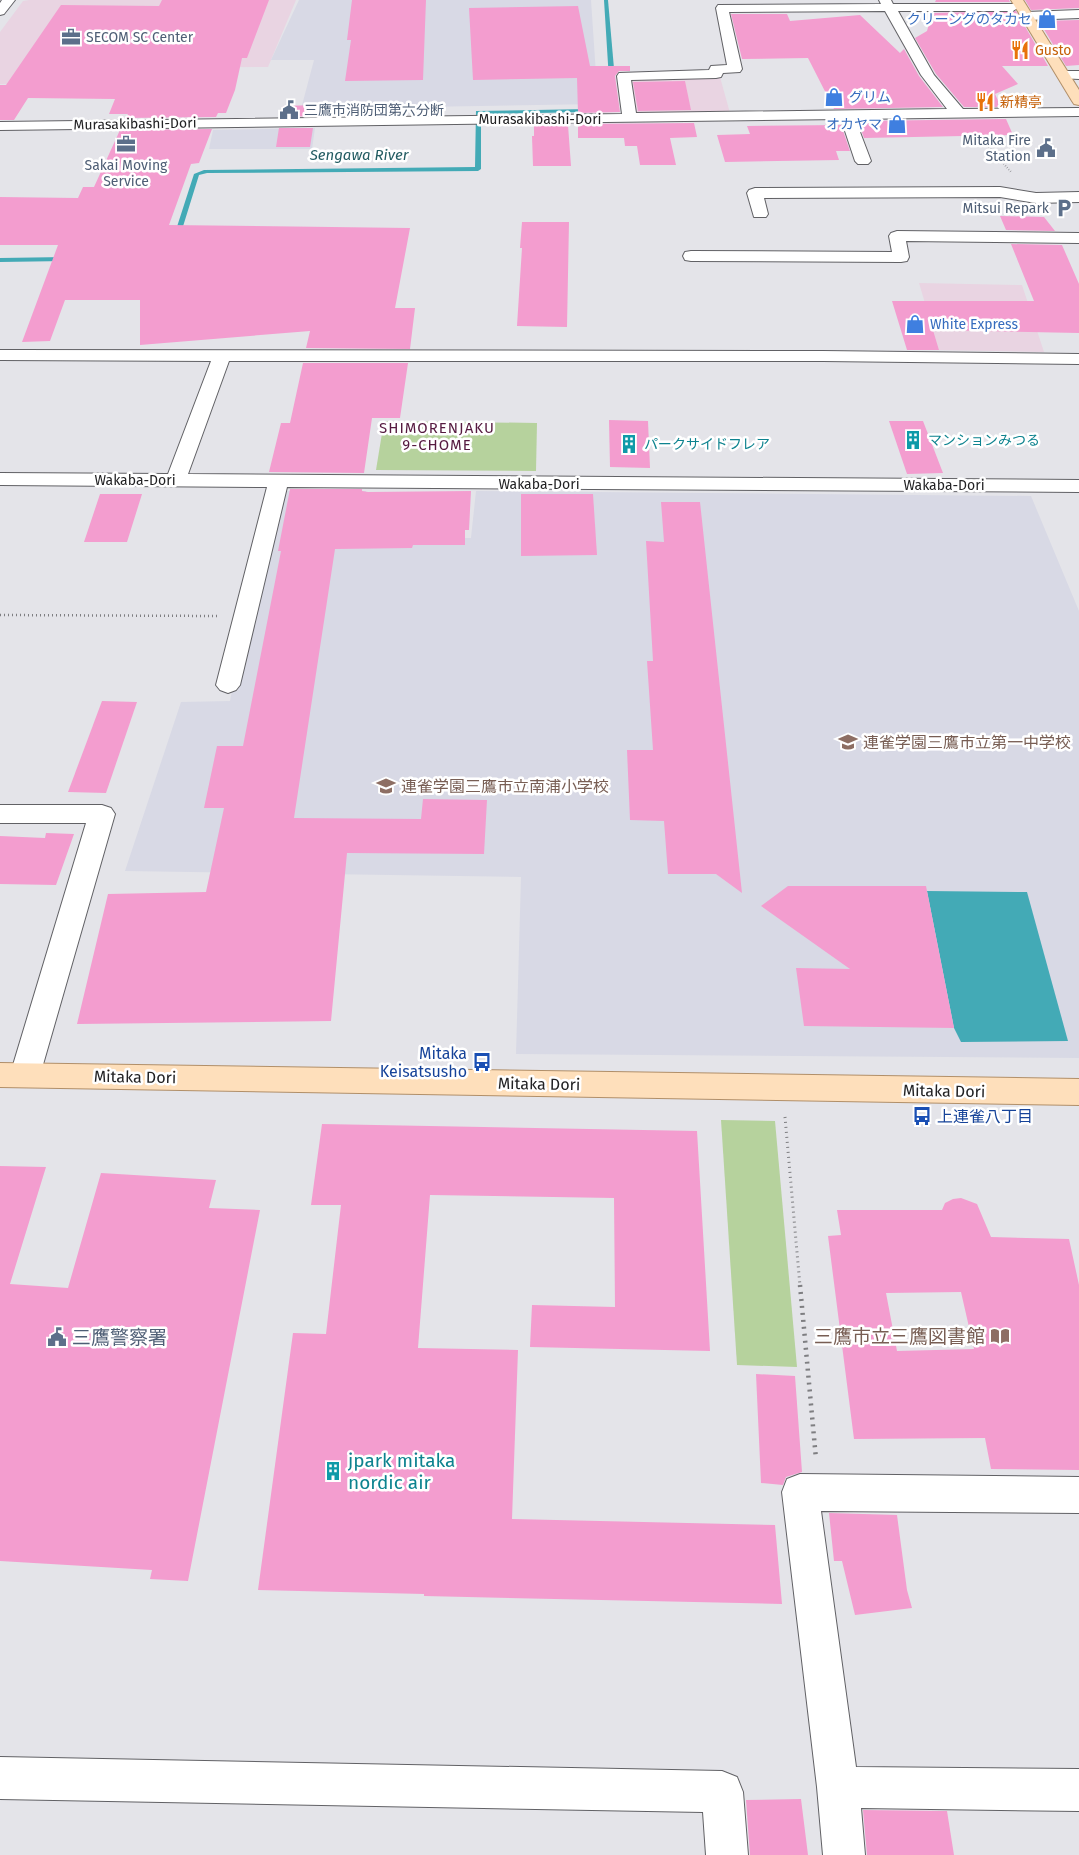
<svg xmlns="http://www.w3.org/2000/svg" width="1079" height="1855" font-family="'Fira Sans','Noto Sans JP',sans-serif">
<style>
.commercial{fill:#e9d4e2}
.built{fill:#d8d9e5}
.green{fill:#b6d29d}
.water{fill:#43aab6}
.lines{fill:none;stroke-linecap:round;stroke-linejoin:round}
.stream{fill:#43aab6;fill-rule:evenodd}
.building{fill:#f39dcf;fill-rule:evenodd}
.minor-casing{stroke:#616165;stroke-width:2}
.major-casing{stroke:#b18f69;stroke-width:2}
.path-far3{stroke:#7e7e81;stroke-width:2;stroke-dasharray:0.5 2;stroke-linecap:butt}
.path-far2{stroke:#7e7e81;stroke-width:2.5;stroke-dasharray:1 3;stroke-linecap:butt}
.path-far1{stroke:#7e7e81;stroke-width:3;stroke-dasharray:1 4;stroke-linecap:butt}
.path{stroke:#7e7e81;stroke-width:4.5;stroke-dasharray:2 5;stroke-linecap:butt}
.minor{fill:#fff;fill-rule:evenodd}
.major{fill:#fedfbb;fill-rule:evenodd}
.labels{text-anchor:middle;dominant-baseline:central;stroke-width:5;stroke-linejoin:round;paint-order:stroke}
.far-shop-label{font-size:14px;fill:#366cbe;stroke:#fff;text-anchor:end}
.far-service-label{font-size:14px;fill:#4e5e75;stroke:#fff;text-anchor:start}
.far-food-label{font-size:14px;fill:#c56008;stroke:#fff;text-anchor:start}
.far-street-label{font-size:14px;fill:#222224;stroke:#fff}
.far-culture-label{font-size:14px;fill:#0d838f;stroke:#fff;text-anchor:start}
.far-water-label{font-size:15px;font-style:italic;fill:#235c62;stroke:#fff}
.far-neighbourhood-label{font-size:15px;letter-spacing:1px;fill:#561a40;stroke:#fff}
.education-label{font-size:16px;fill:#785e54;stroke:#fff;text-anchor:start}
.transit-label{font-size:16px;fill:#164399;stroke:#fff;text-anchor:end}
.street-label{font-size:16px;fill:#222224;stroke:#fff}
.near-education-label{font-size:19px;fill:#785e54;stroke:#fff;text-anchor:end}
.near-service-label{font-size:19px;fill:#4e5e75;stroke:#fff;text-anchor:start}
.near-culture-label{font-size:19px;fill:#0d838f;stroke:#fff;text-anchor:start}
</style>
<rect width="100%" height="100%" fill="#e4e4e9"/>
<g class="commercial">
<path d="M29,0H296L268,67L137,68L131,83L0,84V32L23,1Z"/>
<path d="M720,77L730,113L635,115L628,79Z"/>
<path d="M919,283L1022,285L1044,352L939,350Z"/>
</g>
<g class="built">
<path d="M299,0H591L598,104L301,109L314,60H271Z"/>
<path d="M315,128L312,149H209L213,130Z"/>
<path d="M280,491H366L355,538H471L476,491L1031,496L1079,611V1058L516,1054L521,877L125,871L181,702L230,701L246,616Z"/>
</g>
<g class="green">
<path d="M384,421L537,423L536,471L376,470Z"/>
<path d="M721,1120L775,1121L797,1367L737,1365Z"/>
</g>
<path class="water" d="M927,891L1027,892L1068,1041L961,1042L954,1028Z"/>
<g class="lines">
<g class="stream">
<path d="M604,0H608L615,80L612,82L609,80Z"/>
<path d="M589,109L591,110V112L481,114V169L478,171L207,173L199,175L180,236L177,238L174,236L194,174L204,170L475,167L476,111Z"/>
<path d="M0,258L66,257L69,259L66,261L0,262Z"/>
</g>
</g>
<g class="building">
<path d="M162,0H269L247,58H242L235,90L226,113H218L216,117L126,118L128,114H109L115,99L28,98L14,120H0V85H6L61,5L159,6Z"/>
<path d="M352,0H426L423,80L345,81L351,40H347Z"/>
<path d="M936,0H1009L1010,2H935Z"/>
<path d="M1025,0H1079V8L1031,10Z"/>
<path d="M578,6L590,66H630V71H619L615,76L620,112L578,113L577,78L473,80L469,8Z"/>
<path d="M1016,11L1048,66H1002L1018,84L995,94L1001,107H964L936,74L915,38L927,31L932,13Z"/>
<path d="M731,14H787L790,21L860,15L900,53L904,49L919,76L943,107L834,109L808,58L742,59Z"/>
<path d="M1079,20V65L1066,66L1039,21Z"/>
<path d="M685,81L691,110L638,111L633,82Z"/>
<path d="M317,105L315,116L281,117L283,106Z"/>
<path d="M1006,119L1013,135L864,138L858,121Z"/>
<path d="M694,123L697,137L670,138L676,165H640L637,146H625L624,138H578V124Z"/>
<path d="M568,125L571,166H533L532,136H534V126Z"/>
<path d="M841,125L850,151H836L839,160L725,162L717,135L750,134L747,126Z"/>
<path d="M279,128H313L310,147H276Z"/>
<path d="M212,129L199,163L191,164L169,225L410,228L395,308H415L410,349L306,348L310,331L140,345V300H65L50,341L22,342L58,245H0V197L78,198L83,187H94L120,130Z"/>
<path d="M1000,216L1044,217L1055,231L1006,230Z"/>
<path d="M522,222H569L567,327L517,326L522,248H520Z"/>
<path d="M1011,244L1062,245L1079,284V333L933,330L939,350H907L892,301H1034Z"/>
<path d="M303,363H408L400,418H372L364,473L269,472L281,423H290Z"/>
<path d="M609,420L648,421L650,468L610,467Z"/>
<path d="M889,421H923L943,473L907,474Z"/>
<path d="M290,489H362V491L368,492L471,491L469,530H465V545H413L412,548L335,549L294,818L421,819L423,799L487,800L484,854L347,853L331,1021L77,1024L108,894L206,892L224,808H204L217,746H243L281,551H278Z"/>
<path d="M100,494H142L127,542H84Z"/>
<path d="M521,494H593L597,555L521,556Z"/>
<path d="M661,502H700L742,893L716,874H668L664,821L630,820L627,750H653L647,661H653L646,541L664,542Z"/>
<path d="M102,701L137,702L106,793L68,792Z"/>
<path d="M46,833L74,834L56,885L0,884V836L45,838Z"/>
<path d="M788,886H926L954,1028L804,1026L796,968L850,969L761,906Z"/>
<path d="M322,1124L697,1131L710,1351L530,1347L532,1305L615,1307L614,1198L430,1195L418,1348L518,1350L512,1519L775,1525L782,1604L424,1596V1594L258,1590L293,1333L326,1334L341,1205H311Z"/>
<path d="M0,1166L46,1167L10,1284L68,1288L101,1173L216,1180L209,1208L260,1210L188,1581L150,1579L152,1570L0,1561Z"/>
<path d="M961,1198L977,1204L991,1237L1069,1239L1079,1285V1470L991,1469L985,1438L854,1439L828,1236L841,1235L837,1210H942L945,1203L953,1199ZM961,1292L974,1349L897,1351L886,1293Z"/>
<path d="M756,1374L795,1376L802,1472L786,1477L783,1485L761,1483Z"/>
<path d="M829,1513L897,1515L907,1590L912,1608L855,1615L842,1561H834Z"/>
<path d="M801,1799L808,1855H750L746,1800Z"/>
<path d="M863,1810L947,1811L954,1855H867Z"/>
</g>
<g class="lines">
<g class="minor-casing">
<g id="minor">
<path d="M2,0H15L4,14L0,15V3Z"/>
<path d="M879,0H891L893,4H1017L1019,7L1013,11H898L934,75L963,109L1079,108V116L855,119L871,161L868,164H858L855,161L841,119L0,130V122L622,114L617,76L619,73L709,70L711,66L727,65L716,8L718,5L881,4ZM885,11L921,75L947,109L636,113L631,80L716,78L721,77L723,73L740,72L742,69L729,12Z"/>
<path d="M1079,10V18L1027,20L1021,16L1027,12Z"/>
<path d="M1064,71H1079V79L1059,78L1057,75L1059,72Z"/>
<path d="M1000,187L1036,193L1079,192V202L1036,203L1000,197L764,198L768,214L766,217H754L747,193L749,190L755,188Z"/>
<path d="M897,231L1079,233V243L906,241L909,257L907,261L901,262L691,261L685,260L683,256L685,252L691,251L892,252L889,236L891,233Z"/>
<path d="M0,350L823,351L1079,354V364L823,361H229L188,474L1079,480V492L287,487L240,685L236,690L228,693L220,690L216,685L267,487L0,485V473L168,474L211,361L0,360Z"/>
<path d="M0,805H102L111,808L115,814L40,1075L36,1084L25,1087L14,1084L10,1075L86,823H0Z"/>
<path d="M800,1474L1079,1477V1513L821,1511L856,1767L1079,1769V1811L861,1808L865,1855H823L817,1787L782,1492L787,1479Z"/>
<path d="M0,1757L722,1771L737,1777L743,1792L748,1855H706L703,1812L0,1799Z"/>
</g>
</g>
<g class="major-casing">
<g id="major">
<path d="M1011,0H1023L1079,90V105L1074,104L1072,101Z"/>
<path d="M0,1063L1079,1079V1105L0,1087Z"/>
</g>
</g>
<path class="path-far3" d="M977,134L1011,172"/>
<path class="path-far2" d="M0,615L217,616"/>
<path class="path-far1" d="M785,1117L800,1286"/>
<path class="path" d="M800,1285L816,1459"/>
<use href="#minor" class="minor"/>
<use href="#major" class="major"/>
</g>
<defs>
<g id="shop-bare" transform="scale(1.5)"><path d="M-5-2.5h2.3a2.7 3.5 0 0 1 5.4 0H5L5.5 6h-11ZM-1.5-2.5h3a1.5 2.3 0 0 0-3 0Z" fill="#3f7fe0" stroke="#fff" stroke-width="2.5" paint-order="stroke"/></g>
<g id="office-bare" transform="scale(1.5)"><path d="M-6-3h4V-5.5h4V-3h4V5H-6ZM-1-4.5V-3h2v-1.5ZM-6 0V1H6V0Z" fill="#5c6f8a" stroke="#fff" stroke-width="2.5" paint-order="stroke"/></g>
<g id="restaurant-bare" transform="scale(1.5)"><path d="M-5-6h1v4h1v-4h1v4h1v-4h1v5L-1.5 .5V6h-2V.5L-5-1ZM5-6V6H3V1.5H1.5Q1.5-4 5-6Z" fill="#e8710a" stroke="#fff" stroke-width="2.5" paint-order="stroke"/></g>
<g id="civic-bare" transform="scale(1.5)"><path d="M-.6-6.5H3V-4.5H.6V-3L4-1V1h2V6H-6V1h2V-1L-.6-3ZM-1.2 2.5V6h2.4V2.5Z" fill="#5c6f8a" stroke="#fff" stroke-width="2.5" paint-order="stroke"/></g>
<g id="parking-bare" transform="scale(1.5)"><path d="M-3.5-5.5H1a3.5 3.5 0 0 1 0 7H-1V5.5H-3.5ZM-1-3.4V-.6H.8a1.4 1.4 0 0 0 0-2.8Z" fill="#5c6f8a" stroke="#fff" stroke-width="2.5" paint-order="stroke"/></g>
<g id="building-bare" transform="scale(1.5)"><path d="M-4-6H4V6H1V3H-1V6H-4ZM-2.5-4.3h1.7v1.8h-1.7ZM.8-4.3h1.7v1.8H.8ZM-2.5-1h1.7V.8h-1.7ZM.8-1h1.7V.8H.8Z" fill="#0f9aa8" stroke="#fff" stroke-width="2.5" paint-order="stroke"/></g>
<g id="school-bare" transform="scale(1.5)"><path d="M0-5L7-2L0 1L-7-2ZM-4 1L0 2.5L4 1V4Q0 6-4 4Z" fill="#8d6e63" stroke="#fff" stroke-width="2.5" paint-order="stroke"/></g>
<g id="bus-bare" transform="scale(1.5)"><path d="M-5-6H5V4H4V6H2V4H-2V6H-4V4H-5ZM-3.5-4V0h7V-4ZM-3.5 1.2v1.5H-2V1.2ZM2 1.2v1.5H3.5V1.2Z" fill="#1a4fb4" stroke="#fff" stroke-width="2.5" paint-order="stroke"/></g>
<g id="library-bare" transform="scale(1.5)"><path d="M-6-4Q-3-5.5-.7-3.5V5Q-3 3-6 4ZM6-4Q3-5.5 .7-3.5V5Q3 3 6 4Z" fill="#8d6e63" stroke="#fff" stroke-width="2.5" paint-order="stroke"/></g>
</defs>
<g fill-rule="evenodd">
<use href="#shop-bare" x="1047" y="19"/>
<use href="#office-bare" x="71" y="37"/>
<use href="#restaurant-bare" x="1020" y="50"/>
<use href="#shop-bare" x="834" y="97"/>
<use href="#restaurant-bare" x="985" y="102"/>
<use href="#civic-bare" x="289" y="110"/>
<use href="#shop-bare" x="897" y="124"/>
<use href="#office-bare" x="126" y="144"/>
<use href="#civic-bare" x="1046" y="148"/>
<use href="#parking-bare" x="1064" y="208"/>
<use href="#shop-bare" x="915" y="324"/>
<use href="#building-bare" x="913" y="440"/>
<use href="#building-bare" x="629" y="444"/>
<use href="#school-bare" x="848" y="742"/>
<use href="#school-bare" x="386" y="786"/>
<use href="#bus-bare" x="482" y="1062"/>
<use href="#bus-bare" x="922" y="1116"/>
<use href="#library-bare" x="1000" y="1336"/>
<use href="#civic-bare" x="57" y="1337"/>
<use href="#building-bare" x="333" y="1471"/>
</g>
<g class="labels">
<g class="far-shop-label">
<text x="1032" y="19">クリーングのタカセ</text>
<text x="849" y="97" text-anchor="start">グリム</text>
<text x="882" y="124">オカヤマ</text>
<text x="930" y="324" text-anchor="start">White Express</text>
</g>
<g class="far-service-label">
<text x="86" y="37">SECOM SC Center</text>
<text x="304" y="110">三鷹市消防団第六分断</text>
<text x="1031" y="140" text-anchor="end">Mitaka Fire<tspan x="1031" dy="16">Station</tspan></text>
<text x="126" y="165" text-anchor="middle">Sakai Moving<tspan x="126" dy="16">Service</tspan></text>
<text x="1049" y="208" text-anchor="end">Mitsui Repark</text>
</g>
<g class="far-food-label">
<text x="1035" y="50">Gusto</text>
<text x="1000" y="102">新精亭</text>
</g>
<g class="far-street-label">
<text x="540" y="119">Murasakibashi-Dori</text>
<text transform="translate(135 124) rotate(-1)">Murasakibashi-Dori</text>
<text x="135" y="480">Wakaba-Dori</text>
<text x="539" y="484">Wakaba-Dori</text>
<text x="944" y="485">Wakaba-Dori</text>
</g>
<g class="far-culture-label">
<text x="928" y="440">マンションみつる</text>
<text x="644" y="444">パークサイドフレア</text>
</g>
<g class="far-water-label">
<text x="359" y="155">Sengawa River</text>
</g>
<g class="far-neighbourhood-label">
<text x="437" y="428">SHIMORENJAKU<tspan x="437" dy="17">9-CHOME</tspan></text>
</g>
<g class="education-label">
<text x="863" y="742">連雀学園三鷹市立第一中学校</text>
<text x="401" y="786">連雀学園三鷹市立南浦小学校</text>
</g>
<g class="transit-label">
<text x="467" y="1053">Mitaka<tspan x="467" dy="18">Keisatsusho</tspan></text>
<text x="937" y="1116" text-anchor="start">上連雀八丁目</text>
</g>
<g class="street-label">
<text transform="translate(135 1077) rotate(1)">Mitaka Dori</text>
<text transform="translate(539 1084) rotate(1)">Mitaka Dori</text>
<text transform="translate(944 1091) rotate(1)">Mitaka Dori</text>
</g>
<g class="near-education-label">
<text x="985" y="1336">三鷹市立三鷹図書館</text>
</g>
<g class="near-service-label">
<text x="72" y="1337">三鷹警察署</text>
</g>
<g class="near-culture-label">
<text x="348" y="1460">jpark mitaka<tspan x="348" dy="22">nordic air</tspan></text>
</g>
</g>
</svg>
